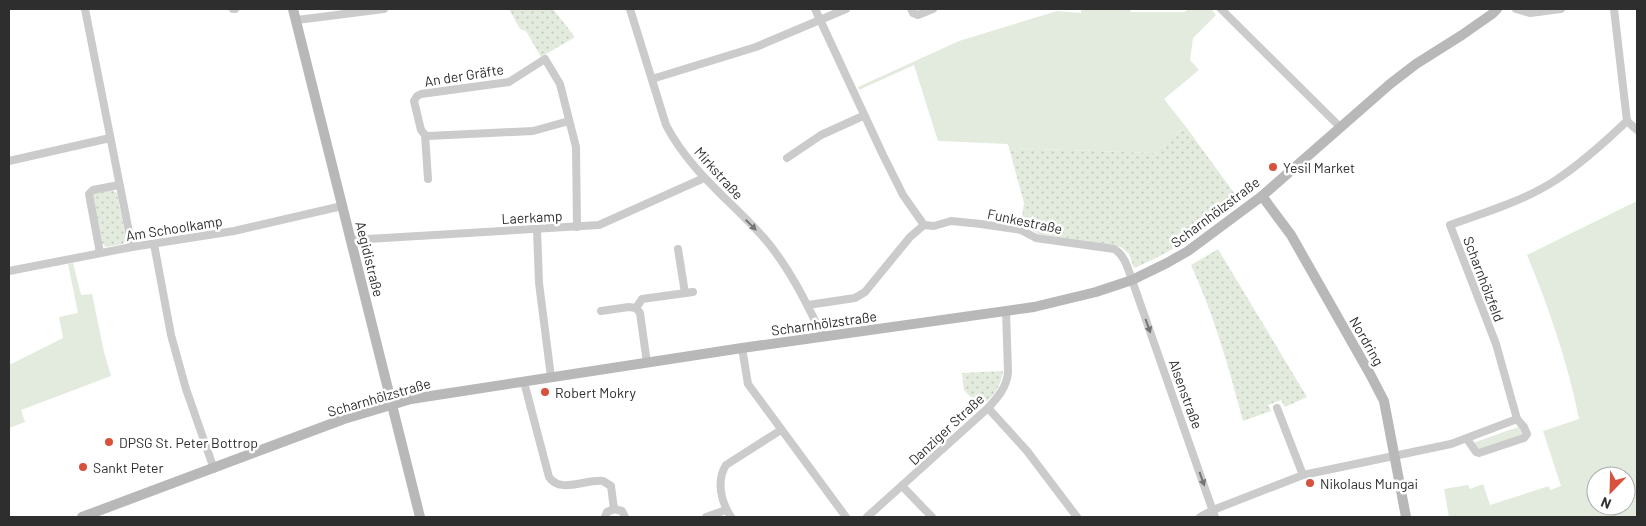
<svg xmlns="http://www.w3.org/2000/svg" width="1646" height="526" font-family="Barlow,sans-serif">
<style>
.green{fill:#e2ebdd;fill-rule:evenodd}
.park{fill:url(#park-dots)}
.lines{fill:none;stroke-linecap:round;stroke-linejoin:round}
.street{stroke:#cbcbcb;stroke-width:8}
.secondary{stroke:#b8b8b8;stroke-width:10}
.oneway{fill:#757575}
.poi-dot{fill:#d8513d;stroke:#fff;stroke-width:2}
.labels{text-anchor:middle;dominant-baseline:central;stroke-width:5;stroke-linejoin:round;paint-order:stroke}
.street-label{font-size:14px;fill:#2e2e2e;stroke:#fff}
.poi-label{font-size:14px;fill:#2e2e2e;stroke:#fff;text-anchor:start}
</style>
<defs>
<pattern id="park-dots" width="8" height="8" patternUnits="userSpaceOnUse" patternTransform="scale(1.25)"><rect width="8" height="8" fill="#e2ebdd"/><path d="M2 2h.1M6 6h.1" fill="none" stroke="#c2cabe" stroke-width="1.8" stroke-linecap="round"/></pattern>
</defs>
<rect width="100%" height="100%" fill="#fff"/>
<g class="green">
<path d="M1081,9H1130L1131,12H1184L1189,9H1211L1216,15L1193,38L1190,60L1199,70L1164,99L1186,127L1154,153L1009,148L1008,144L938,141L914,65L859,90L858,87L959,41L1057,11L1081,13Z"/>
<path d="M1637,201V517H1449L1444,489L1468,485L1470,489L1483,484L1490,505L1549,486L1550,490L1561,486L1543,431L1579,419C1568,363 1549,308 1527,255ZM1596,476H1626V506H1596Z"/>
<path d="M73,263L81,295L92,294L104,352L111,376L21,410L25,422L9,428V365L63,338L59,317L78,313L68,264Z"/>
<path d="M1521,426L1523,435L1479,450L1473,443Z"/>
</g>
<g class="park">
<path d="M509,9H553L575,37L541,57L526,31L520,29Z"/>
<path d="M1186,127L1240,201C1206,228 1174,252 1134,268L1129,254L1121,247L1039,234L1021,225L1024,203L1009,148L1154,153Z"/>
<path d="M112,190L117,193L126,239L123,244L106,247L102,243L93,198L94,193Z"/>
<path d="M1218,249L1307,397L1285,407L1281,400L1268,405L1271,411L1243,421C1229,368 1214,315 1191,265Z"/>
<path d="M1003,371C1001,387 993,397 980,407L964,390L962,373Z"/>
</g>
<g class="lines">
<g class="street">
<path d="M85,9L132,247"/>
<path d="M233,9H235"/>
<path d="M630,9L666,125C689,170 731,201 764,238C789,267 806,302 823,337"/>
<path d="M815,9L883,155L903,195L924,225"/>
<path d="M911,9L913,13L918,15L933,9"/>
<path d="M1221,9L1340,127"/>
<path d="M1516,9L1530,13L1561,9"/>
<path d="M297,20L384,9"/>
<path d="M652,79L756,47L846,9"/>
<path d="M569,121L533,131L428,136L425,135L421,130L414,101L417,96L421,94L509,82L545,59L560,84L576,147L577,227"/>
<path d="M1627,121L1637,130"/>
<path d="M425,135L428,179"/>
<path d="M787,158L821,135L863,116"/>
<path d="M9,161L110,138"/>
<path d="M924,225L934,226L951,221L981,224L1021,230L1036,238L1114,249C1125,255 1128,269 1132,280L1215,517"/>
<path d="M537,230L539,283L551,377"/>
<path d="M351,240L599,225L704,178"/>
<path d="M154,244L171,335L186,389L214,469"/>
<path d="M678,249L685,293"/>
<path d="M100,253L89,194L93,190L119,185"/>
<path d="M9,271L132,247L234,231L342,206"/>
<path d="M808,305L855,298L865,292L910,237L924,225"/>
<path d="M601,311L629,307L636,308"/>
<path d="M742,348L748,384L846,517"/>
<path d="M647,363L640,313L636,308L642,299L693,292"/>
<path d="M524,382L549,477C560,494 585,479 603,481L611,486L614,509"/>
<path d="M988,408L1027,451L1077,517"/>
<path d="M1277,408L1303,475"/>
<path d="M1467,439L1476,452L1479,453L1524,438L1527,434L1524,427L1517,419"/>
<path d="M902,486L932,517"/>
<path d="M605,517L607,512L614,509L622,511L625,517"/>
<path d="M706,517L726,510"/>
<path d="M731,517C721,502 716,481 726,465L781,430"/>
<path d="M867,517L988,408C998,397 1007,387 1008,372L1006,311"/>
<path d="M1200,517L1213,510L1303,475L1451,444L1517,419L1496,344L1450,225C1486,212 1524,201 1556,180C1582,163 1605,142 1627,121L1614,9"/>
</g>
<g class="secondary">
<path d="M293,9L420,517"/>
<path d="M1262,196L1291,235L1370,374L1384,401L1406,517"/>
<path d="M82,517L344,419L411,399L742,348L1034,307L1096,292L1132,280L1167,263L1188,251L1262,196L1390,84L1416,64L1462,35L1492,14L1497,9"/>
</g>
</g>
<defs><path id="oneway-solid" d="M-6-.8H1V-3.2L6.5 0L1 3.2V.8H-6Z" transform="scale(1.25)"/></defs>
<g class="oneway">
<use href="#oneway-solid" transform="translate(751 225) rotate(45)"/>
<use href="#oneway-solid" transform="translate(1148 326) rotate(70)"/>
<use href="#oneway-solid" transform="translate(1202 479) rotate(70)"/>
</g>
<g class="poi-dot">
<circle cx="1273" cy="167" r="5"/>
<circle cx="545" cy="392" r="5"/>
<circle cx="109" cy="442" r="5"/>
<circle cx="83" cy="467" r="5"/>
<circle cx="1310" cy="483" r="5"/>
</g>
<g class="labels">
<g class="street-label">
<text transform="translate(464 75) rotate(-9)">An der Gräfte</text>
<text transform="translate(719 173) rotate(48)">Mirkstraße</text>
<text transform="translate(1215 212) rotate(-37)">Scharnhölzstraße</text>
<text transform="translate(532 217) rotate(-3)">Laerkamp</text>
<text transform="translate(1025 221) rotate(12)">Funkestraße</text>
<text transform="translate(174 228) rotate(-9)">Am Schoolkamp</text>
<text transform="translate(370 259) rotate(76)">Aegidistraße</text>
<text transform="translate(1484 279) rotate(69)">Scharnhölzfeld</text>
<text transform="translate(824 323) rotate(-8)">Scharnhölzstraße</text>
<text transform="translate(1367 341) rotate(60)">Nordring</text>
<text transform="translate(1186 394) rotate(70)">Alsenstraße</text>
<text transform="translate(379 397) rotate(-16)">Scharnhölzstraße</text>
<text transform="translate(946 429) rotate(-43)">Danziger Straße</text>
</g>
<g class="poi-label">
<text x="1283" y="167">Yesil Market</text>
<text x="555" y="392">Robert Mokry</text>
<text x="119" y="442">DPSG St. Peter Bottrop</text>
<text x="93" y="467">Sankt Peter</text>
<text x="1320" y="483">Nikolaus Mungai</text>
</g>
</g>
<rect width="1646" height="526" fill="none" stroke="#2e2e2e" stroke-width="20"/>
<g transform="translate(1611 491) rotate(203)"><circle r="24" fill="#ffffff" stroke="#ababab"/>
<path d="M0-4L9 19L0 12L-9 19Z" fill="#d8513d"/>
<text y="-8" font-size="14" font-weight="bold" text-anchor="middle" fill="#2e2e2e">N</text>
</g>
</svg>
